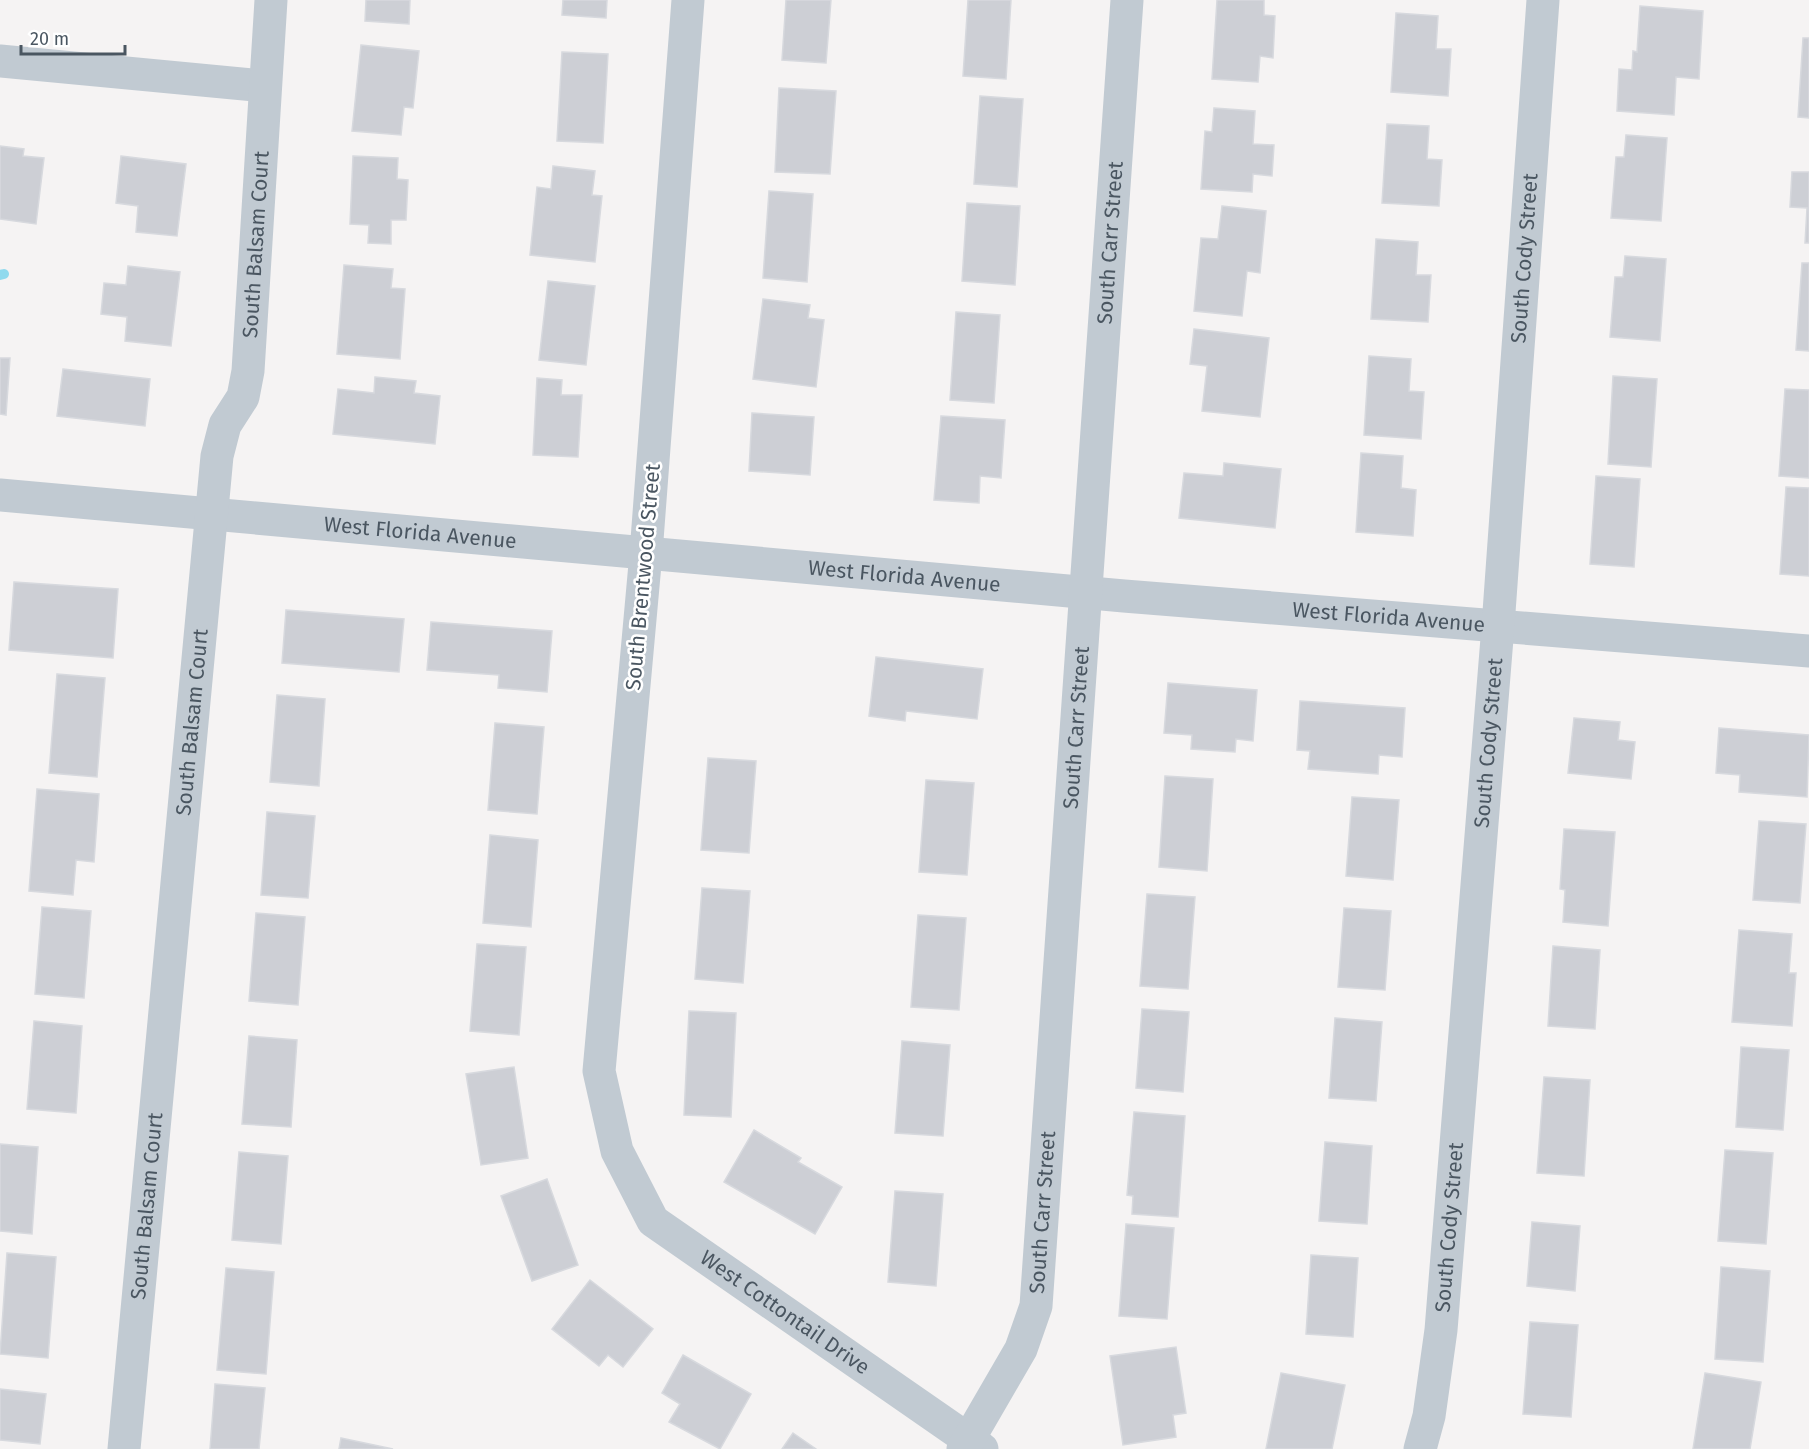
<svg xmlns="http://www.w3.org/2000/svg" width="1809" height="1449" font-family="'Fira Sans',sans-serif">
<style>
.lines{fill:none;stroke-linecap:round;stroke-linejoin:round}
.stream{stroke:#90daee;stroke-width:10}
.building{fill:#cdcfd5;stroke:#d7d9de;stroke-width:1.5}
.minor{stroke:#c1cad2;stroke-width:33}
.labels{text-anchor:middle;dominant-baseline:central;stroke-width:5;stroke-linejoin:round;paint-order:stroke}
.street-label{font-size:21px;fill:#4a5661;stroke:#fff}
</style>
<rect width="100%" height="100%" fill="#f5f3f3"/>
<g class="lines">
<path class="stream" d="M0,275L4,274"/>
</g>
<g class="building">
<path d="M366,0H410L409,24L365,21Z"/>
<path d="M563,0H607L606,18L562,15Z"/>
<path d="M786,0H831L826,63L782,60Z"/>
<path d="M968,0H1011L1006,79L963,76Z"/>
<path d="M1217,0H1264V15L1275,16L1273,58L1260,56L1258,82L1212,79Z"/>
<path d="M1640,6L1703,11L1699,79L1676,77L1674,115L1617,111L1619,69L1632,70L1633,51L1637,52Z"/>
<path d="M1396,13L1438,16L1436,49H1451L1448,96L1391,92Z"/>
<path d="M1803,38H1809V118L1798,117Z"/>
<path d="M361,45L419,51L413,108L404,107L401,135L352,131Z"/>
<path d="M562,52L608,54L603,143L557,141Z"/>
<path d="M779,88L836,91L830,174L775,172Z"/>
<path d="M980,96L1023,99L1017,187L974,184Z"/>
<path d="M1214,108L1255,111L1253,144L1274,145L1272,176L1253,174L1252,192L1201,189L1205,131L1212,132Z"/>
<path d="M1387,124L1429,126L1427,159L1442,160L1439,206L1382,203Z"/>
<path d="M1626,135L1667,138L1661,221L1611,218L1616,157H1624Z"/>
<path d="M0,146L24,149L23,156L44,158L36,224L0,219Z"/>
<path d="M121,156L186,164L177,236L136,232L138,206L116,203Z"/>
<path d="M353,156L398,158L397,179L408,180L406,220H391V244L368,243L369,225L350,224Z"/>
<path d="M553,166L595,171L592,195L602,196L595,262L530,255L537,187L551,189Z"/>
<path d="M1792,172H1809V243H1805L1807,208L1790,207Z"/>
<path d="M769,191L813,194L807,282L763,278Z"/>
<path d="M967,203L1020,206L1015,285L962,281Z"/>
<path d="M1222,206L1266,211L1260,273L1247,271L1242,316L1194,311L1201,238L1218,239Z"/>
<path d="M1376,239L1418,242L1416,275H1431L1428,322L1371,319Z"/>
<path d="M1625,256L1666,259L1660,341L1610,337L1615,277H1623Z"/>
<path d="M1802,263H1809V351L1796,350Z"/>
<path d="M344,265L393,269L391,288L405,289L400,359L337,354Z"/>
<path d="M128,266L180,272L171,346L125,341L127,317L101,314L104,283L126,285Z"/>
<path d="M548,281L595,286L586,365L539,360Z"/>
<path d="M763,299L810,305L808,318L824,320L816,387L753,379Z"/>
<path d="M956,312L1000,315L994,403L950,400Z"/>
<path d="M1194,329L1269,338L1260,417L1202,411L1207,366L1190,364Z"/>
<path d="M1369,356L1411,359L1409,391L1424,392L1421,439L1364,435Z"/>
<path d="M0,358H10L6,415L0,414Z"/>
<path d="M63,369L150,379L145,426L57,416Z"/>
<path d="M1613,376L1657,379L1651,467L1608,464Z"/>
<path d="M375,377L416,381L414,393L440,396L435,444L333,434L338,389L374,393Z"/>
<path d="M537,378L562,380L561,395H582L578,457L533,455Z"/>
<path d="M1785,389L1809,390V478L1779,476Z"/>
<path d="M752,413L814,417L810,475L749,471Z"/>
<path d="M941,416L1005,420L1001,478L980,476L979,503L934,500Z"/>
<path d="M1361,453L1403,456L1401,488L1416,490L1413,536L1356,532Z"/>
<path d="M1224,463L1281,469L1275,528L1179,518L1184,473L1223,476Z"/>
<path d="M1596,476L1640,479L1634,567L1590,564Z"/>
<path d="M1786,487L1809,488V576L1780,574Z"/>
<path d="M14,582L118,589L113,658L9,650Z"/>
<path d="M286,610L404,619L399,672L282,663Z"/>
<path d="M431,622L552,631L547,692L498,688L499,675L427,670Z"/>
<path d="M876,657L983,669L977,719L906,711L905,721L869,716Z"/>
<path d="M57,674L105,678L97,777L49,773Z"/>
<path d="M1168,683L1257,690L1253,741L1236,739L1235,752L1191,749L1192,735L1164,733Z"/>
<path d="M277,695L325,699L319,786L270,782Z"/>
<path d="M1300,701L1405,708L1402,757L1379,755L1378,774L1308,769L1310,751L1297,750Z"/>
<path d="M1574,718L1620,722L1618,740L1635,742L1631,779L1568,773Z"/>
<path d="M495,723L544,727L537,814L488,810Z"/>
<path d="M1719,728L1809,735L1807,797L1739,792L1740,775L1716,773Z"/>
<path d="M708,758L756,761L749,853L701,850Z"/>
<path d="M1165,776L1213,779L1207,871L1159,867Z"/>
<path d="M926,780L974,783L967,875L919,872Z"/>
<path d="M37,789L99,794L94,862L76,860L73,895L29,891Z"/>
<path d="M1352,797L1399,800L1393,880L1346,876Z"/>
<path d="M267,812L315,816L308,898L261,895Z"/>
<path d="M1759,821L1806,824L1800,903L1753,900Z"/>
<path d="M1564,829L1615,832L1608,926L1563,922L1565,890L1560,889Z"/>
<path d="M490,835L538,840L531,927L483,923Z"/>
<path d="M702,888L750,891L743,983L695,979Z"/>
<path d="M1147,894L1195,897L1188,989L1140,986Z"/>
<path d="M42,907L91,911L84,998L35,994Z"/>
<path d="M1344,908L1391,911L1385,990L1338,987Z"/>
<path d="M256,913L305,917L298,1005L249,1001Z"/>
<path d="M918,915L966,918L959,1010L911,1007Z"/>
<path d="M1739,930L1792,934L1789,973H1796L1792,1026L1732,1022Z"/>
<path d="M477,944L526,947L519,1035L470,1031Z"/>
<path d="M1553,946L1600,950L1595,1029L1548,1026Z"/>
<path d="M1142,1009L1189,1012L1183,1092L1136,1088Z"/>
<path d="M689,1011L736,1013L731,1117L684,1115Z"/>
<path d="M1335,1018L1382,1022L1376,1101L1329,1098Z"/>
<path d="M34,1021L82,1026L76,1113L27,1109Z"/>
<path d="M249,1036L297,1040L291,1127L242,1124Z"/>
<path d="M902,1041L950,1045L943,1136L895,1133Z"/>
<path d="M1741,1047L1789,1050L1783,1130L1736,1127Z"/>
<path d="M514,1067L528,1158L481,1165L466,1074Z"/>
<path d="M1544,1077L1590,1080L1584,1176L1537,1173Z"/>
<path d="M1134,1112L1185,1116L1178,1217L1132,1214L1133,1196L1127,1195Z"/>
<path d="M754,1130L801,1158L798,1162L842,1187L815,1234L724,1182Z"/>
<path d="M1325,1142L1372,1146L1367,1224L1319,1221Z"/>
<path d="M0,1144L38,1147L32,1234L0,1231Z"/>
<path d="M1725,1150L1773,1153L1766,1244L1718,1241Z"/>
<path d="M239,1152L288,1156L281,1244L232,1240Z"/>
<path d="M547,1179L578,1265L532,1281L501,1196Z"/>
<path d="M895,1191L943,1194L936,1286L888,1282Z"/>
<path d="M1532,1222L1580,1226L1575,1291L1527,1286Z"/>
<path d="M1126,1224L1174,1228L1167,1319L1119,1316Z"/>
<path d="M7,1253L56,1257L48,1358L0,1354Z"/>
<path d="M1311,1255L1358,1258L1353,1337L1306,1334Z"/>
<path d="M1721,1267L1770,1271L1763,1362L1715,1359Z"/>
<path d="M226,1268L274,1272L266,1374L217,1370Z"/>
<path d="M590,1280L653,1329L623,1367L608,1355L599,1366L552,1329Z"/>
<path d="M1530,1322L1578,1325L1571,1417L1523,1414Z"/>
<path d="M1176,1347L1186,1413L1173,1415L1176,1437L1123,1445L1110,1356Z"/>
<path d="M683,1355L751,1394L720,1449L669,1422L680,1404L662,1393Z"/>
<path d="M1281,1373L1345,1385L1332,1449H1266Z"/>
<path d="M1705,1373L1761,1382L1750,1449H1693Z"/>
<path d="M215,1384L265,1388L259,1449H210Z"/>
<path d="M0,1389L46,1394L40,1444L0,1440Z"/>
<path d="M793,1433L816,1449H782Z"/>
<path d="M341,1438L393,1449H339Z"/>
</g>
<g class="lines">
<g class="minor">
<path id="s1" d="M688,0L646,553L599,1071L617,1151L653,1221L982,1449"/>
<path d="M0,61L264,86"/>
<path id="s2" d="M0,495L1124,596L1809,651"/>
<path id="s3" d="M124,1449L217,456L225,425L243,397L248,371L271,0"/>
<path id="s4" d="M963,1449L1021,1349L1036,1306L1127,0"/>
<path id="s5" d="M1420,1449L1429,1416L1441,1330L1498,626L1543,0"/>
</g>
</g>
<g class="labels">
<g class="street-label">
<text stroke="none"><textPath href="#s4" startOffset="1227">South Carr Street</textPath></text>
<text stroke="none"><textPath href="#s3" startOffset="1216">South Balsam Court</textPath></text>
<text stroke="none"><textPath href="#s5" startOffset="1196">South Cody Street</textPath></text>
<text stroke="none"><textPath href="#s2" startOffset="422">West Florida Avenue</textPath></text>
<text stroke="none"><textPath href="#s2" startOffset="908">West Florida Avenue</textPath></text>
<text transform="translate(643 577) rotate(-85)">South Brentwood Street</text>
<text stroke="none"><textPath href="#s2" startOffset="1394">West Florida Avenue</textPath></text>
<text stroke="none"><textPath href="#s3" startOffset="730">South Balsam Court</textPath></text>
<text stroke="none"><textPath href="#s4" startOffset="741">South Carr Street</textPath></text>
<text stroke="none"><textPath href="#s5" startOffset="710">South Cody Street</textPath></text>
<text stroke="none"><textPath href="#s3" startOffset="244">South Balsam Court</textPath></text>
<text stroke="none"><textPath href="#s4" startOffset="255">South Carr Street</textPath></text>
<text stroke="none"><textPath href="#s5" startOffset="224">South Cody Street</textPath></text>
<text stroke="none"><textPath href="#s1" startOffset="1396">West Cottontail Drive</textPath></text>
</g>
</g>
<path d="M21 45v9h104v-9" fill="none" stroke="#4a5661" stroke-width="3"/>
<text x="30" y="45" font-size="18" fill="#4a5661" stroke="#ffffff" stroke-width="4.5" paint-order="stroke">20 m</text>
</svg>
